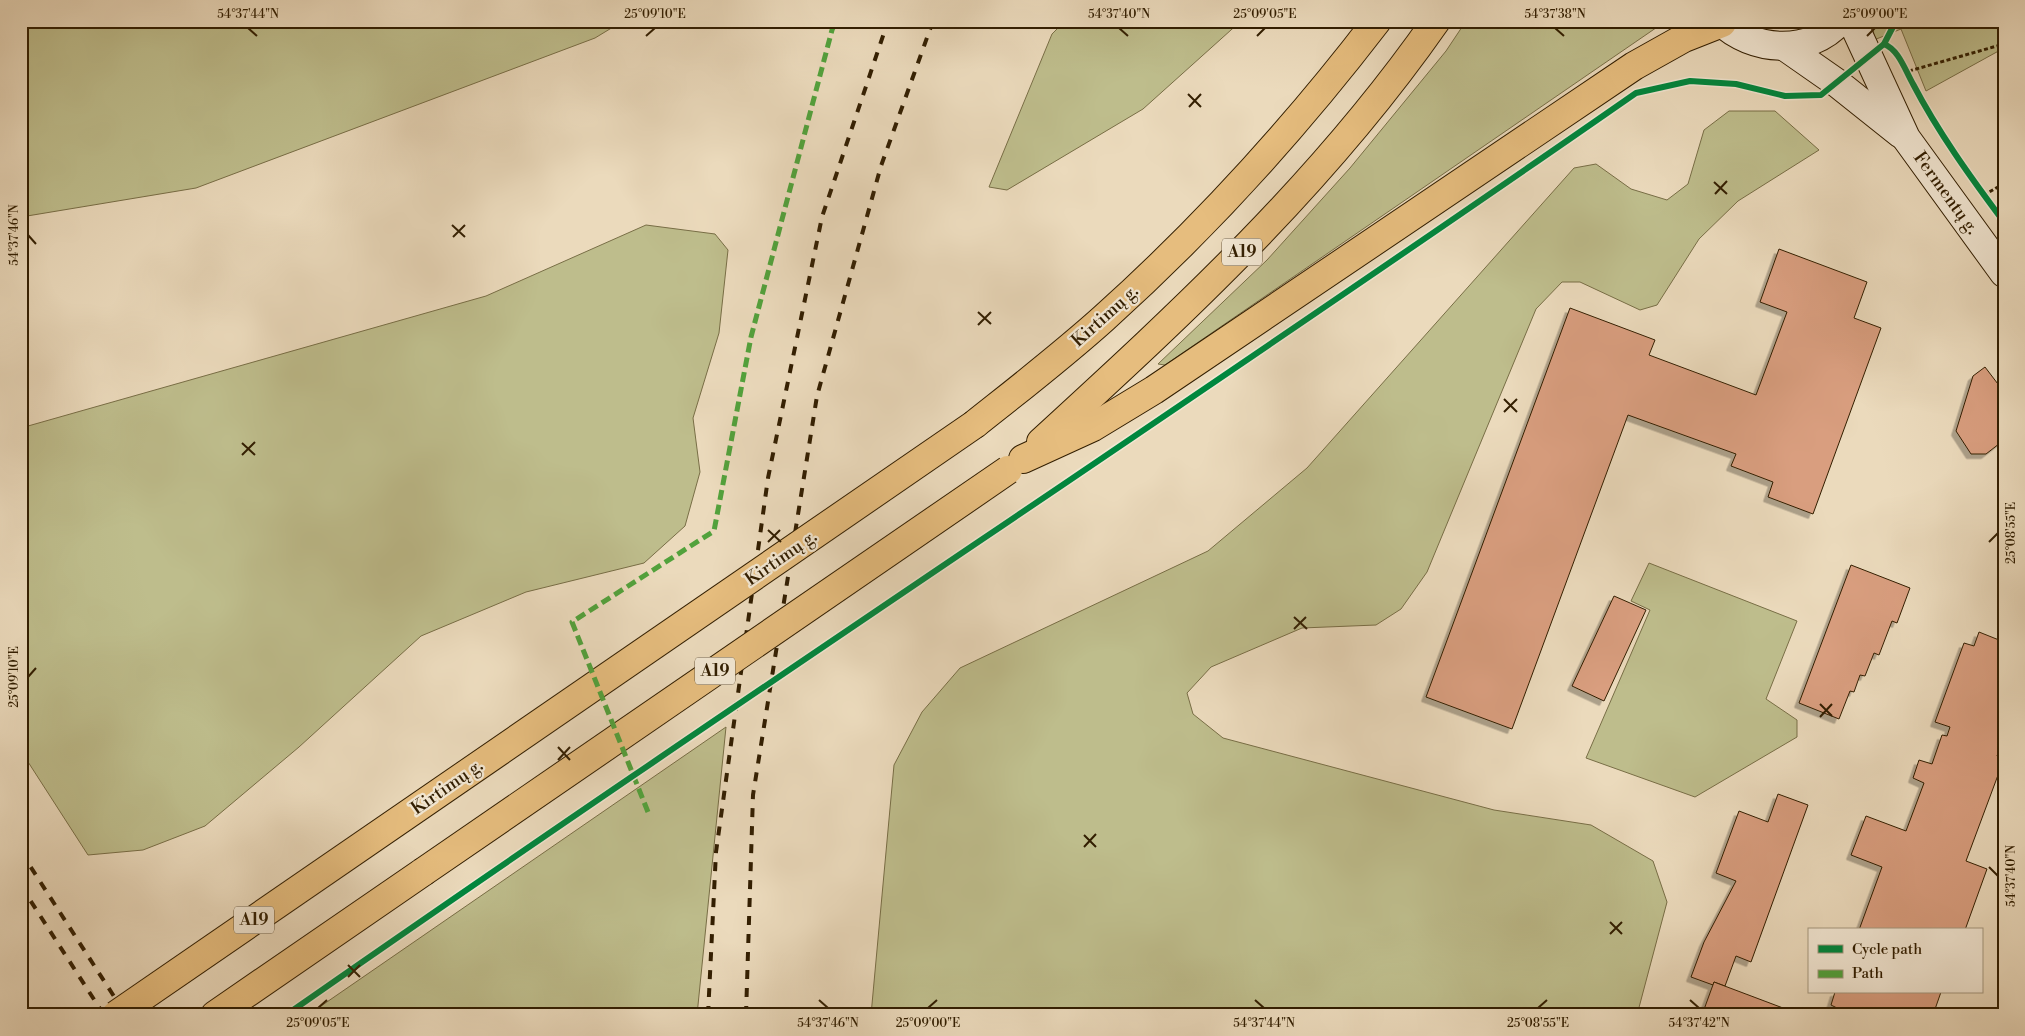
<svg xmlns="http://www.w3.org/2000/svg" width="2025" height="1036" font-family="'Libre Bodoni',serif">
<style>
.green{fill:#bebd8c;stroke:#786e46}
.building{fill:#d99e7f;stroke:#321e01;filter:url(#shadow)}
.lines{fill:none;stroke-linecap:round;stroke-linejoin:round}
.secondary-casing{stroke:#321e01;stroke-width:30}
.trunk-casing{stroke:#321e01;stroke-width:30}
.path{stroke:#321e01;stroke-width:3;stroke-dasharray:4 2.5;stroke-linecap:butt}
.secondary{stroke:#f2e7d3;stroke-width:28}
.trunk{stroke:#e6bd7e;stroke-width:28}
.rail{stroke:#321e01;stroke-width:4;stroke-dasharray:9 9;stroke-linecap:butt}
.trunk-bridge-casing{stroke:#321e01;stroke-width:30;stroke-linecap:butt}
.trunk-bridge{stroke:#e6bd7e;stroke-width:28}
.quiet{stroke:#52a23c;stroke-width:5;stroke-dasharray:10 5;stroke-linecap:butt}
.cycleway-casing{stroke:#f2e7d3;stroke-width:9}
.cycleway{stroke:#00873e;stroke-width:6}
.ticks{fill:none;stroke:#321e01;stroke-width:2}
.labels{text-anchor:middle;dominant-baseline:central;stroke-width:4.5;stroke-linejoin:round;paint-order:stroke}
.shield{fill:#f2e7d3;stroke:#6c5a40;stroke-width:1}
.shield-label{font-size:16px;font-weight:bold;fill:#321e01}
.street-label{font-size:18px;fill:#321e01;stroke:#f2e7d3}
.neatline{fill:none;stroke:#321e01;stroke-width:2}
.ticks-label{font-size:12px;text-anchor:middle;fill:#321e01}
</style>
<defs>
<filter id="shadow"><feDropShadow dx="-4.5" dy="4.5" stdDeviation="0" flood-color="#0004"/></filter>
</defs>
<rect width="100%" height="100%" fill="#ebdabc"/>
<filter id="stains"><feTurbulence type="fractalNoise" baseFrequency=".004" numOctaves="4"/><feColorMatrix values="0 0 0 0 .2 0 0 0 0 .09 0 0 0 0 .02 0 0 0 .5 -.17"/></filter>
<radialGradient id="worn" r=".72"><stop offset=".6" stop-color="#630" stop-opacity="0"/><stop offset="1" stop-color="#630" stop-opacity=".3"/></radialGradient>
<g class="green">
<path d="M21,21H623L595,38L196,188L21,217Z"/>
<path d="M1065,21H1241L1143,109L1007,190L989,187L1052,34Z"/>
<path d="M1466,21H1666L1165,365L1158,364L1267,260L1350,168L1446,51Z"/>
<path d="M1873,21H2004V48L1926,91L1901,29L1874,40Z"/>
<path d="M1729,111H1775L1819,150L1738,201L1699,239L1657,305L1640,310L1580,282H1562L1536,309L1427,572L1401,609L1376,625L1302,628L1211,667L1187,693L1193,714L1223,738L1494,810L1591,825L1653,861L1667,902L1637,1015H871L894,765L922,712L960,668L1208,551L1307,468L1574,168L1596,164L1631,189L1667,200L1688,184L1704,130Z"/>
<path d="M646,225L715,234L728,250L719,333L693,418L700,472L685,526L644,563L526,592L421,636L299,747L205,826L143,850L88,855L21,751V428L486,296Z"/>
<path d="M1649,563L1797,621L1766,699L1797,720V737L1695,797L1586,758L1650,610L1631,601Z"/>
<path d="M726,727L697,1015H308Z"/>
</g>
<g class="building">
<path d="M1779,249L1867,282L1854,318L1881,328L1813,514L1768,497L1773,482L1731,466L1736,454L1628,415L1512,729L1426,697L1570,308L1655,340L1649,355L1756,395L1787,312L1760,302Z"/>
<path d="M1985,367L2004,392V440L1986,454H1971L1956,431L1973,376Z"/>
<path d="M1851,565L1910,588L1897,623L1892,621L1879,655L1874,653L1865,676L1860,675L1854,692L1850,691L1839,719L1799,703Z"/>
<path d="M1614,596L1646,610L1604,701L1572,686Z"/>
<path d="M1979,632L2004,642V746L2001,744L1997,756L2004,759L1966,861L1987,869L1965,930H1859L1882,867L1851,855L1866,816L1906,831L1924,783L1913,778L1919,760L1932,764L1942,735L1947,736L1950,727L1935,722L1964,643L1974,646Z"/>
<path d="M1778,794L1808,805L1751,962L1736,956L1725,986L1714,982L1713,985L1691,977L1704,942L1736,881L1716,873L1739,811L1768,822Z"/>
<path d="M1714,982L1783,1008L1781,1015H1702Z"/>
<path d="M1835,992H1941L1933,1015H1834L1837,1008L1831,1005Z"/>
</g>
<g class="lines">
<g class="secondary-casing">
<g id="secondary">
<path d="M1720,21C1752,52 1809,56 1840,21"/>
<path d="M1852,21L1906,138L2004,273"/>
<path d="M1784,46L1837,83L1901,134"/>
</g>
</g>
<g class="trunk-casing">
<g id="trunk">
<path d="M975,424C1019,389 1063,355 1104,318C1204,228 1295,128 1377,21"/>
<path d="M1041,442C1185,310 1323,183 1436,21"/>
<path d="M1023,459L1093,427L1154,390L1634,66L1684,38L1722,23"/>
<path d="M215,1015L423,872"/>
</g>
</g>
<g class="path">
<path d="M1909,71L2004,44"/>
<path d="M1984,195L1998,187L2004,189"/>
</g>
<use href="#secondary" class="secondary"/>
<use href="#trunk" class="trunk"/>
<g class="rail">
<path d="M21,852L126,1015"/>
<path d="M21,886L104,1015"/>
<path d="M708,1015L716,852L768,478L822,217L888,21"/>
<path d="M746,1015L753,795L817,396L881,166L933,21"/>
</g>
<g class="trunk-bridge-casing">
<g id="trunk-bridge">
<path d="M423,872L1008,470"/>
<path d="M116,1015L975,424"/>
</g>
</g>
<use href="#trunk-bridge" class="trunk-bridge"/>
<path class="quiet" d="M648,812L572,622L714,531L751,337L832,30L836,21"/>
<g class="cycleway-casing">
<g id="cycleway">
<path d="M1884,44C1899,50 1905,70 1913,84C1938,132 1971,178 2004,222"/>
<path d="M286,1015C733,703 1189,404 1636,93L1690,81L1736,84L1785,96L1821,95L1884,44L1896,21"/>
</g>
</g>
<use href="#cycleway" class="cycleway"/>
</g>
<path class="ticks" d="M248,28L257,36M1119,28L1128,36M1555,28L1564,36M646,36L655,28M1257,36L1265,28M1867,36L1875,28M1188,94L1201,107M1189,107L1201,94M1714,182L1727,194M1715,194L1727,181M452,225L465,237M28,235L36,244M453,237L465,225M978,312L991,324M978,325L991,312M1504,399L1517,412M1504,412L1517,399M242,443L255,455M242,455L255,442M768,530L781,542M768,542L780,530M1989,542L1998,533M1294,617L1307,629M1294,629L1306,617M28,677L36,668M1820,704L1832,716M1820,717L1832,704M558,747L570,760M558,760L570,747M1084,835L1096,847M1084,847L1096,834M1989,867L1998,876M1610,922L1622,934M1610,934L1622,922M348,965L360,977M348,977L360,965M819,1000L828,1008M1255,1000L1264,1008M1690,1000L1699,1008M318,1008L327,1000M928,1008L937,1000M1538,1008L1547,1000"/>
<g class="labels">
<g class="shield">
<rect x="1222" y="238.5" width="40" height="27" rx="4"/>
<rect x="695" y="657.5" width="40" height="27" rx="4"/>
<rect x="234" y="906.5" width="40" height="27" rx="4"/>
</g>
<g class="shield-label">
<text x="1242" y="252">A19</text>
<text x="715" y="671">A19</text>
<text x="254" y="920">A19</text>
</g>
<g class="street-label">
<text transform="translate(1946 193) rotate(54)">Fermentų g.</text>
<text transform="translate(1105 316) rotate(-42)">Kirtimų g.</text>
<text transform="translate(781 558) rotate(-35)">Kirtimų g.</text>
<text transform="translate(447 787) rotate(-35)">Kirtimų g.</text>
</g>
</g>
<rect width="2025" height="1036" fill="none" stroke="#ebdabc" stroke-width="55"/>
<rect x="1808" y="928" width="175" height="65" fill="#f2e7d3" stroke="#a5977f"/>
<rect x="1818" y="945" width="25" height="8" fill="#00873e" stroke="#a5977f"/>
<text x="1852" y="954" font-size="15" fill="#321e01">Cycle path</text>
<rect x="1818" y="970" width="25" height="8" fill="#52a23c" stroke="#a5977f"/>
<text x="1852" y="978" font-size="15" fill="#321e01">Path</text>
<rect x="28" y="28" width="1970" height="980" class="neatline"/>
<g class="ticks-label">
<text x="248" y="18">54°37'44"N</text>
<text x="655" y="18">25°09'10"E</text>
<text x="1119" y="18">54°37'40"N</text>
<text x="1265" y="18">25°09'05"E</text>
<text x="1555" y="18">54°37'38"N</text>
<text x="1875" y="18">25°09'00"E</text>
<text transform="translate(14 235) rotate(-90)" y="4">54°37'46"N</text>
<text transform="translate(2011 533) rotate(-90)" y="4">25°08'55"E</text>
<text transform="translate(14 677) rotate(-90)" y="4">25°09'10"E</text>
<text transform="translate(2011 876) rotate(-90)" y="4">54°37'40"N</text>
<text x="318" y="1027">25°09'05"E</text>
<text x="828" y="1027">54°37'46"N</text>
<text x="928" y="1027">25°09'00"E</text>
<text x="1264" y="1027">54°37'44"N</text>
<text x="1538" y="1027">25°08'55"E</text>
<text x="1699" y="1027">54°37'42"N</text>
</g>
<rect width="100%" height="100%" filter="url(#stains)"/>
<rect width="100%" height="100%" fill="url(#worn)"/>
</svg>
